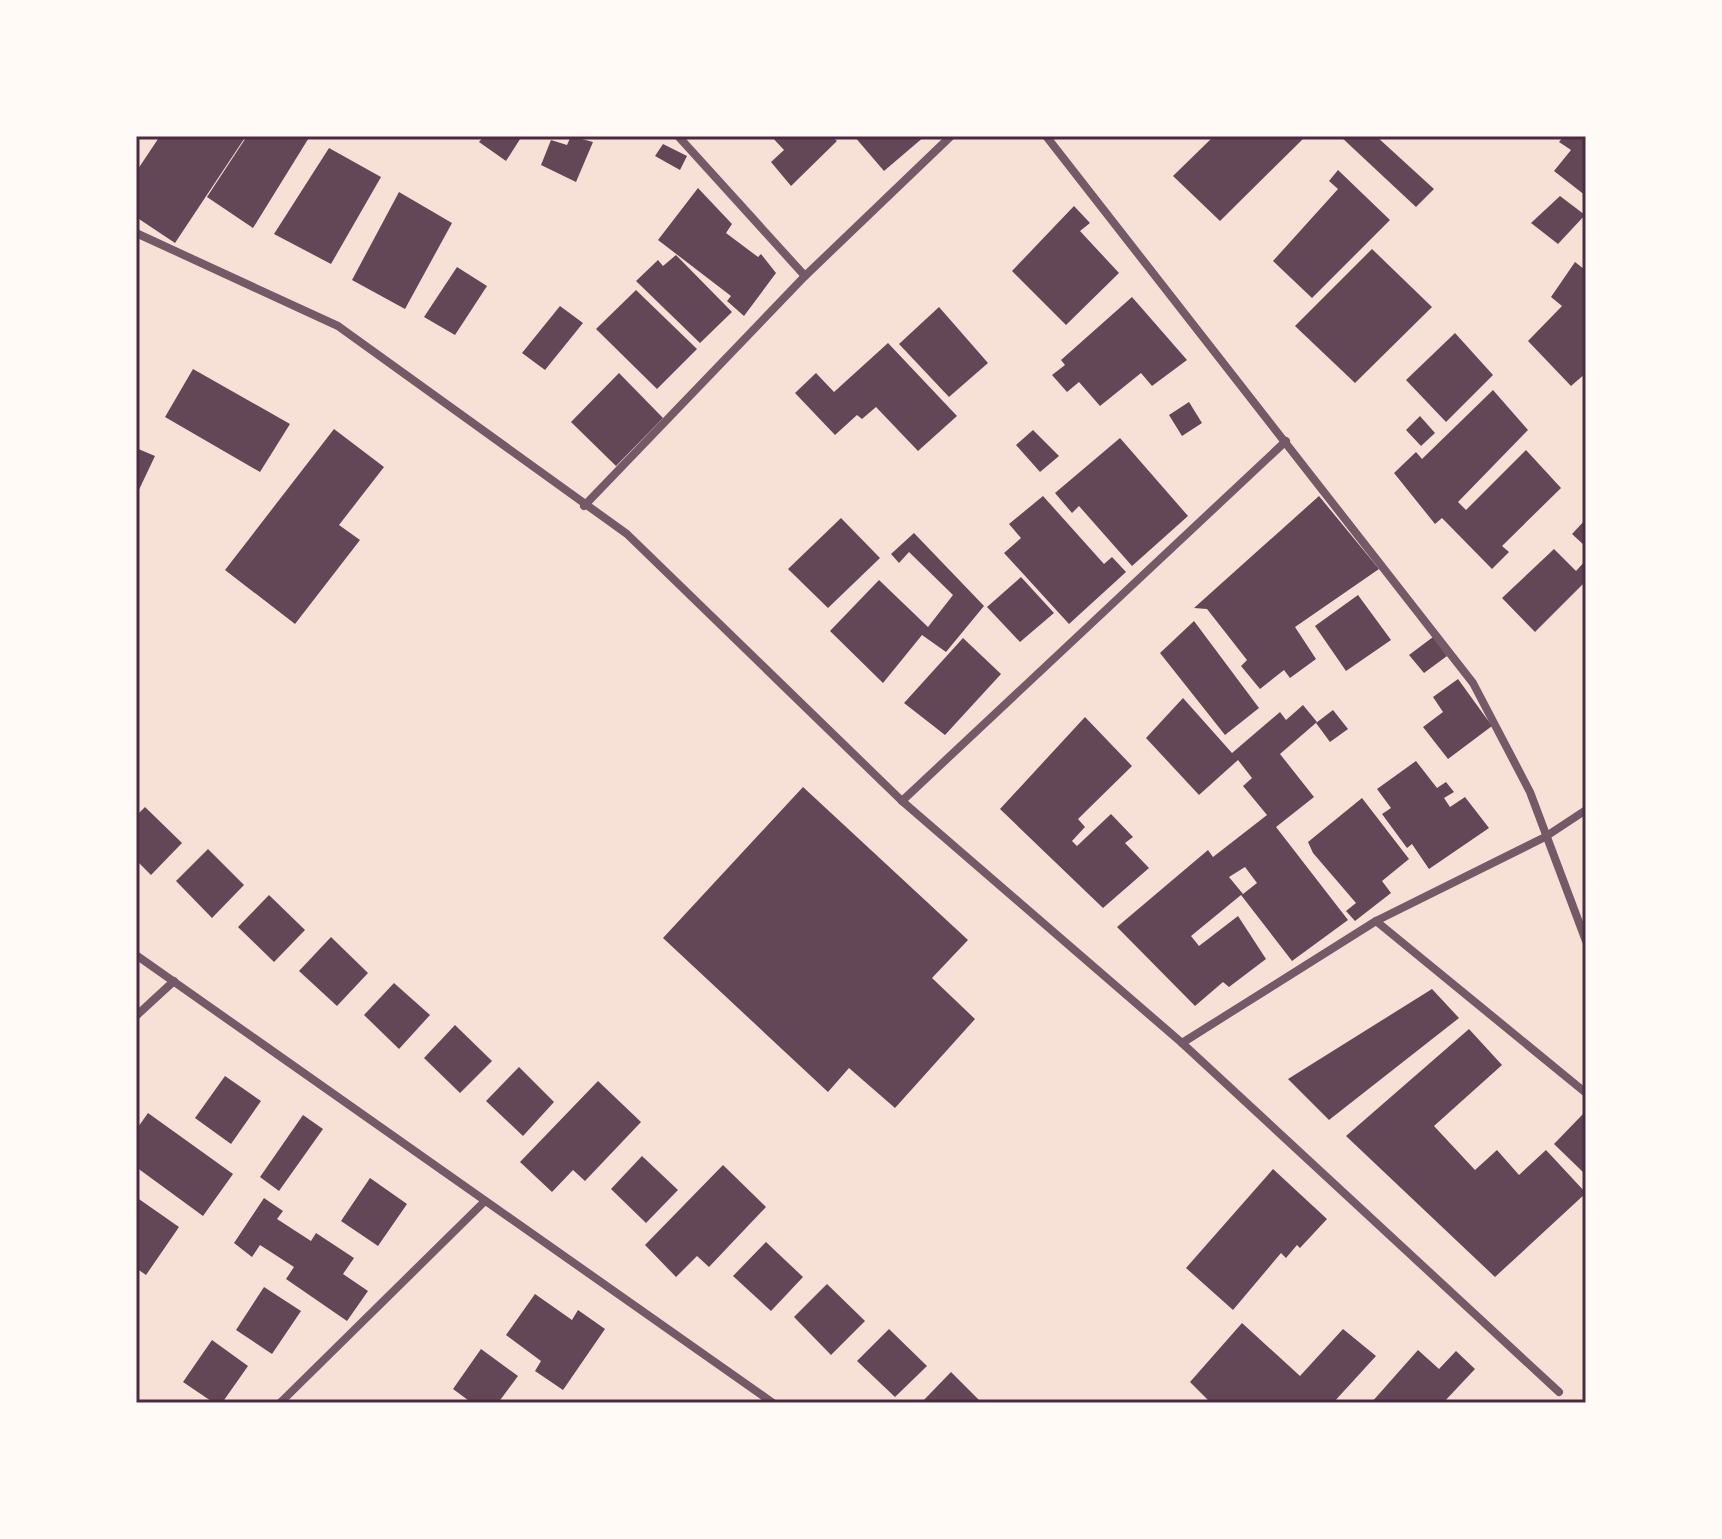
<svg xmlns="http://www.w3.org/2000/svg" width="1722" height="1539" font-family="'Varela Round',sans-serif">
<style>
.building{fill:#644757;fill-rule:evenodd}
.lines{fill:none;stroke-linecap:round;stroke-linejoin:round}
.minor{stroke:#755966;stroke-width:8}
.neatline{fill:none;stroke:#4a2c40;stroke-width:3}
</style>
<rect width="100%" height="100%" fill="#f7e1d7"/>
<g class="building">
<path d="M160,136H246L175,243L136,217V172Z"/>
<path d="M247,136H310L253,228L207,197Z"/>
<path d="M484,136H522L506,161L479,142Z"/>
<path d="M571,136L593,142L576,182L541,165L551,140L567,145Z"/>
<path d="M771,136H832L837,141L791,186L771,162L784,150Z"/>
<path d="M854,136H925L884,171Z"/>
<path d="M1214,136H1306L1220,221L1173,176Z"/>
<path d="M1340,136H1376L1434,189L1416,207Z"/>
<path d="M1564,136H1586V196L1554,171L1571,150L1559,142Z"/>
<path d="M663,144L687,156L680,170L655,156Z"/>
<path d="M329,148L381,177L331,264L274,234Z"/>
<path d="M1338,170L1390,220L1312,298L1273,261L1338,189L1329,181Z"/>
<path d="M698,188L732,224L726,233L758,257L761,254L776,273L744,316L727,301L731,296L658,240Z"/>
<path d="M399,192L452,223L405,309L352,280Z"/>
<path d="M1560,196L1585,215L1558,244L1531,223Z"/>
<path d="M1074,206L1090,223L1080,231L1119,273L1066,325L1012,271Z"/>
<path d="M1372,249L1432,307L1355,383L1295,326Z"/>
<path d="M676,255L732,312L700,343L636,281L658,260L663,266Z"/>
<path d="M1575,262L1584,269L1586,266V373L1571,386L1528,341L1562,306L1551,297Z"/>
<path d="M457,267L487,286L455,335L424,317Z"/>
<path d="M636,290L697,349L657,389L596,329Z"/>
<path d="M1132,297L1187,360L1152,386L1141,373L1100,406L1079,382L1067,392L1052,375L1065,365L1061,360Z"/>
<path d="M560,306L583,323L545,370L522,353Z"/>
<path d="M939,307L988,363L949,397L899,344Z"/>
<path d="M1455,333L1493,375L1446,422L1406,380Z"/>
<path d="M888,343L957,416L918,451L876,407L862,419L857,415L835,435L795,393L816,373L834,392Z"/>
<path d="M193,369L290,424L260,472L165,417Z"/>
<path d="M619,373L663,418L616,466L571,422Z"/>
<path d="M1493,390L1528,430L1458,502L1466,510L1526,450L1561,488L1502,546L1509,552L1492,569L1442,518L1435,524L1394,473L1416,452L1422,459Z"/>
<path d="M1189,402L1202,423L1182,436L1169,415Z"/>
<path d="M1420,416L1435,433L1421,446L1406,430Z"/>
<path d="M334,429L384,467L339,525L360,540L295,624L225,570Z"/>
<path d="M1033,430L1059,456L1040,472L1016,445Z"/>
<path d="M1120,438L1188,516L1132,566L1079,506L1072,513L1055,493Z"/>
<path d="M136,448L155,456L136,496Z"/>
<path d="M1043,496L1104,564L1112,557L1126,572L1069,624L1004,553L1021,538L1009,524Z"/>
<path d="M1319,496L1379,569L1295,627L1316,659L1290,678L1284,670L1260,689L1241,666L1247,660L1207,609L1194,608Z"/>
<path d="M841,518L880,558L828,608L788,569Z"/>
<path d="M1586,519V547L1572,534Z"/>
<path d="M914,533L984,606L946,652L922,635L883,683L830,631L879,580L928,627L953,595L909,552L899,563L891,554Z"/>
<path d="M1554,549L1576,571L1586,560V581L1535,632L1502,598Z"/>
<path d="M1021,577L1054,613L1020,642L987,607Z"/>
<path d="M1358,595L1391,640L1346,671L1315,626Z"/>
<path d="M1194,621L1259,708L1225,735L1160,653Z"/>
<path d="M1433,637L1447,656L1424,673L1409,655Z"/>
<path d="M963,638L1001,674L945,735L904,703Z"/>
<path d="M1458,679L1492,726L1448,759L1423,727L1443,712L1433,697Z"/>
<path d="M1183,698L1232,753L1280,712L1286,720L1303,705L1317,722L1280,754L1314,797L1276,827L1348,920L1292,961L1241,895L1191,936L1199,946L1238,916L1266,959L1229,987L1223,982L1195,1006L1117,927L1208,850L1213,857L1267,815L1243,786L1252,778L1238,760L1199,795L1146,738ZM1245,867L1257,883L1243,894L1229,877Z"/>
<path d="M1333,710L1348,729L1330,742L1316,723Z"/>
<path d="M1085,717L1132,766L1078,819L1085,827L1072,841L1077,846L1111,814L1133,837L1125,843L1149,868L1103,908L1000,809Z"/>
<path d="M1416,761L1437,788L1446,782L1454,792L1444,798L1450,807L1465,797L1489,828L1429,869L1412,844L1407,848L1382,814L1391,808L1377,789Z"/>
<path d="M803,787L968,940L932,978L975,1019L895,1108L849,1068L828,1092L663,938Z"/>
<path d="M1362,798L1409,859L1382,881L1391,893L1355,921L1346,911L1356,903L1313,853L1308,842Z"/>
<path d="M145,807L182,843L151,875L136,860V816Z"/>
<path d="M208,849L244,885L212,918L176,881Z"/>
<path d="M269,895L305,930L274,962L238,927Z"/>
<path d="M331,937L368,973L337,1006L299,971Z"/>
<path d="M394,983L430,1015L399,1049L364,1015Z"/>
<path d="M1432,989L1459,1018L1329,1120L1288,1079Z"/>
<path d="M455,1025L492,1061L460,1093L424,1058Z"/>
<path d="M1469,1029L1502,1065L1434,1126L1475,1170L1497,1150L1519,1175L1546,1150L1586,1193L1495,1277L1346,1136Z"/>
<path d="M519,1067L554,1102L523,1136L486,1101Z"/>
<path d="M225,1076L261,1101L231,1144L195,1118Z"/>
<path d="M598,1081L641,1122L585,1181L573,1170L552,1192L520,1162Z"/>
<path d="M148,1113L233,1174L203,1216L136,1167V1130Z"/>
<path d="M1583,1114L1586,1117V1175L1554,1144Z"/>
<path d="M303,1115L323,1129L279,1191L260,1177Z"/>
<path d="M642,1156L678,1190L646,1223L611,1189Z"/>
<path d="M723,1165L766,1207L709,1267L697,1256L676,1277L645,1245Z"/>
<path d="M1273,1169L1327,1219L1300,1248L1297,1245L1286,1258L1281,1253L1233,1310L1186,1268Z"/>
<path d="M370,1178L407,1204L378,1246L341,1221Z"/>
<path d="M136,1197L179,1227L146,1275L136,1268Z"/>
<path d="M264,1198L283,1211L277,1219L311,1241L316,1233L354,1258L343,1274L368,1291L347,1321L286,1279L294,1267L260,1245L252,1257L234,1243Z"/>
<path d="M766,1242L803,1277L771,1311L733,1276Z"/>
<path d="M827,1284L865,1321L831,1355L794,1317Z"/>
<path d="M264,1287L301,1311L272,1354L236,1330Z"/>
<path d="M535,1294L572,1320L578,1310L605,1329L563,1390L535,1371L541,1361L506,1335Z"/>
<path d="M1242,1323L1300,1376L1343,1329L1376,1356L1333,1403H1211L1190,1382Z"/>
<path d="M889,1329L927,1366L895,1397L857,1361Z"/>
<path d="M212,1340L248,1366L222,1403H214L183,1382Z"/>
<path d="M481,1349L518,1376L498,1403H472L453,1389Z"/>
<path d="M1418,1350L1439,1369L1456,1351L1475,1369L1443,1403H1371Z"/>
<path d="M951,1372L982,1403H921Z"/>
</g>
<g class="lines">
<g class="minor">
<path d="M678,136L805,276"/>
<path d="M1046,136L1473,683L1530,792L1586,941"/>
<path d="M136,233L338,326L627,534L902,801L1182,1043L1559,1392"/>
<path d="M584,506L805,276L951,136"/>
<path d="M902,801L1286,441"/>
<path d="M1376,921L1586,1093"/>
<path d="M136,955L773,1403"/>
<path d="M136,1016L174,981"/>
<path d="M1182,1043L1376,921L1545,837L1586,810"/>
<path d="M280,1403L485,1201"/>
</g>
</g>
<rect width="1722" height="1539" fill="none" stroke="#fffaf5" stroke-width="276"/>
<rect x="138" y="138" width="1446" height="1263" class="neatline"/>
</svg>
